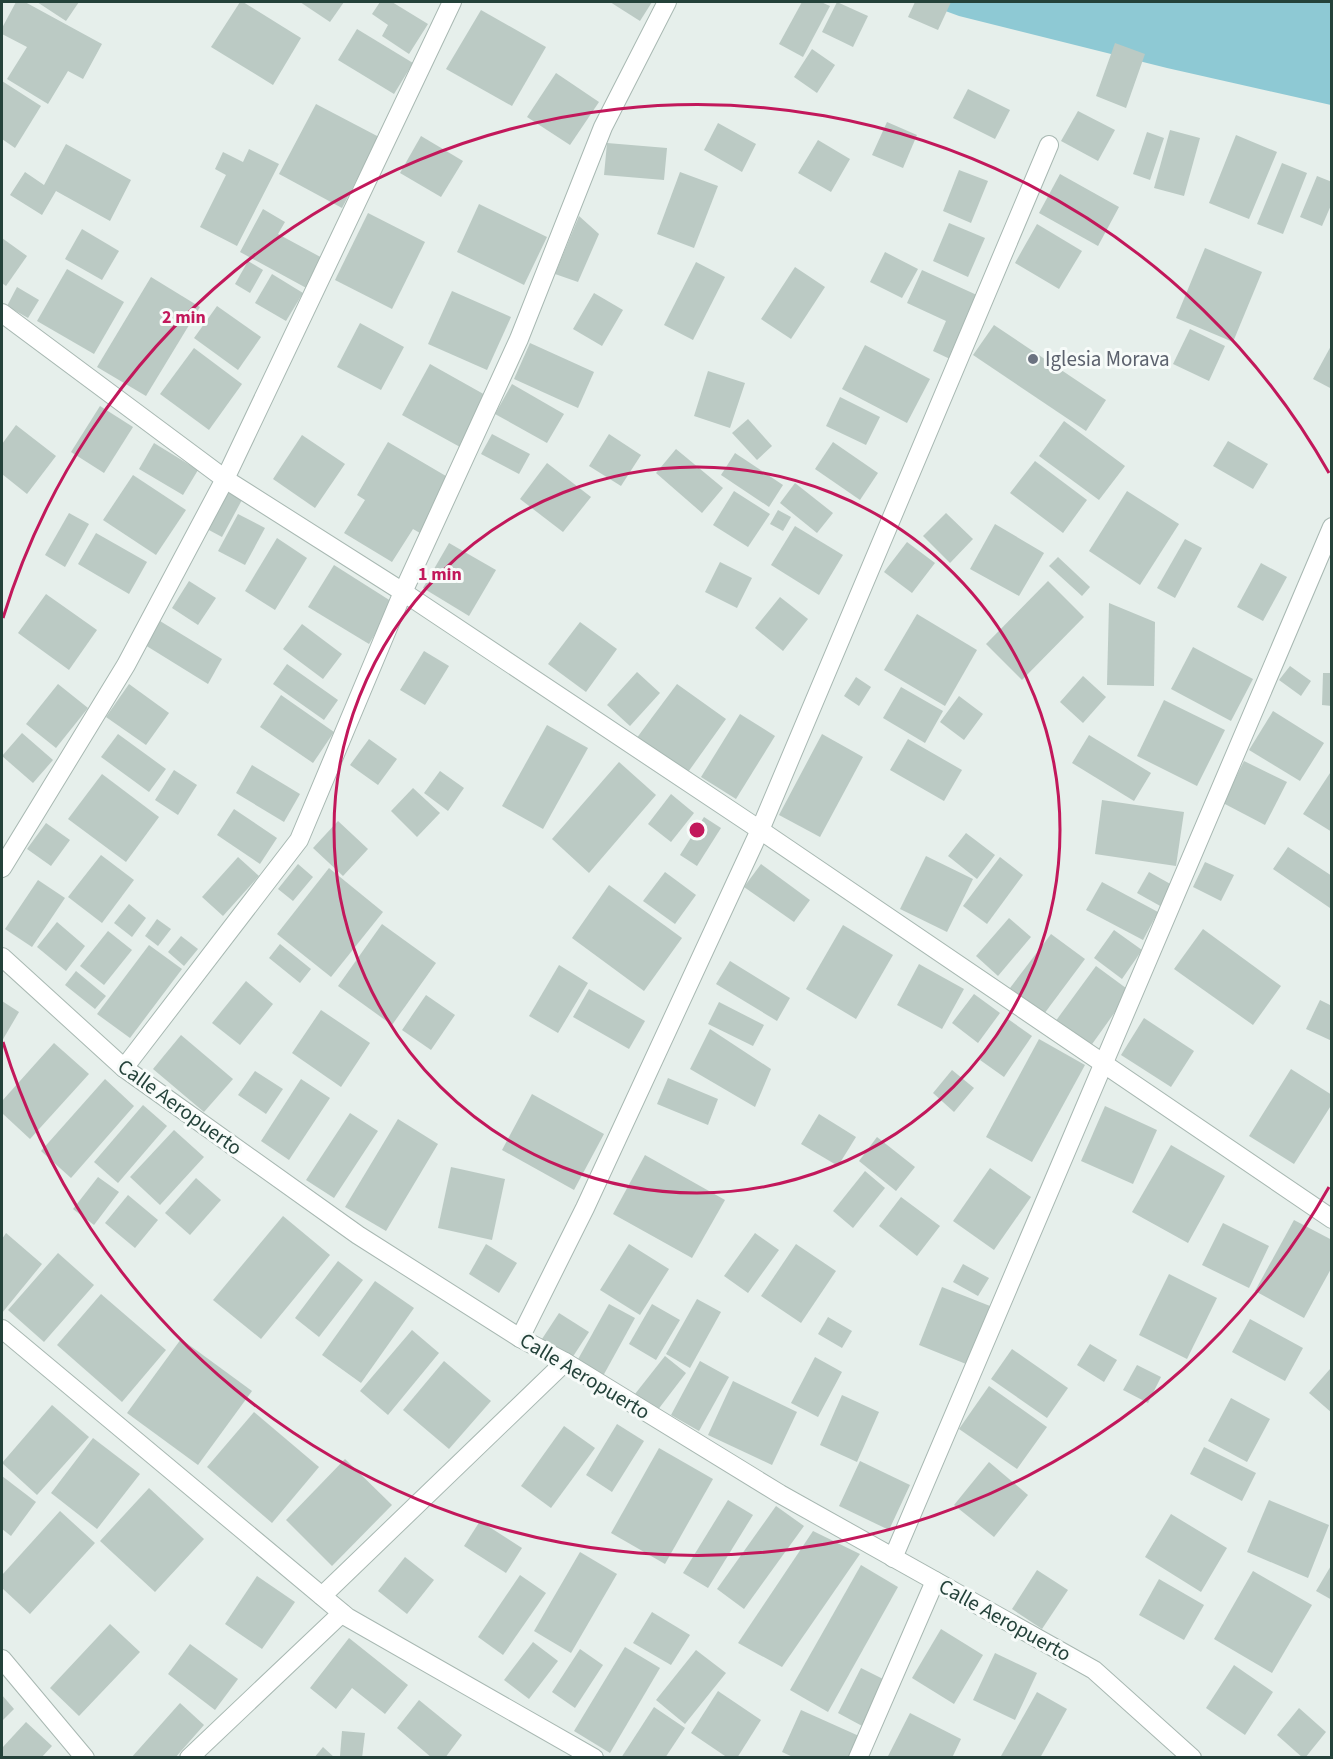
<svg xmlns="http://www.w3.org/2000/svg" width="1333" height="1759" font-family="'Source Sans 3',sans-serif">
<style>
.water{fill:#8ec9d4}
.building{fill:#bbcac4}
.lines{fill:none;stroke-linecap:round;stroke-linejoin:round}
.minor-casing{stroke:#a8b8b2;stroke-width:20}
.minor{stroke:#fff;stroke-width:18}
.ring{fill:none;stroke:#c2185b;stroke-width:3}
.worship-dot{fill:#6b7280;stroke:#f7fbf9;stroke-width:2}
.labels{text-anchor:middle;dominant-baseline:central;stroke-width:6;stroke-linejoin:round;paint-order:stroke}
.worship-label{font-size:21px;fill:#5b616d;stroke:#f7fbf9;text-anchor:start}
.street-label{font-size:21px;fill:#24423a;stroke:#f7fbf9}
.centre{fill:#c2185b;stroke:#f7fbf9;stroke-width:3}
.ring-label{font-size:18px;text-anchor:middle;font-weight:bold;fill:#c2185b;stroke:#f7fbf9;stroke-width:6;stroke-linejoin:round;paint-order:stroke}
</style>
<rect width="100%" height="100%" fill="#e6efeb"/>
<path class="water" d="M921,2H1331V105L1167,68L959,16Z"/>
<g class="building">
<path d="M16,2H25L102,44L83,79L68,71L48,104L7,79L27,47L2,34V28Z"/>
<path d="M37,2H79L66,21Z"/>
<path d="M240,2H243L301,38L273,85L211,47Z"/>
<path d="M300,2H344L330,22Z"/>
<path d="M380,2H392L428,24L409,54L382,36L388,25L372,14Z"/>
<path d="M610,2H652L640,21Z"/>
<path d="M802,2H821L830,6L803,57L779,44Z"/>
<path d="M837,2L868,16L853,47L822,32Z"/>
<path d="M915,2H951L938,30L908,17Z"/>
<path d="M481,10L546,47L512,106L446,69Z"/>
<path d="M357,29L413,63L394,94L338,60Z"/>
<path d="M1115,43L1145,54L1126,108L1096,96Z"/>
<path d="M812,49L835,65L817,93L794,77Z"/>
<path d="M556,73L599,102L570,145L527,117Z"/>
<path d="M2,81L41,106L15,148L2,139Z"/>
<path d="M968,89L1010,110L995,139L953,118Z"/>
<path d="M316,104L379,137L342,208L279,174Z"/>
<path d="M1078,111L1115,130L1098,161L1061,141Z"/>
<path d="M887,122L917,135L903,168L872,155Z"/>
<path d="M718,123L756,144L742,172L704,150Z"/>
<path d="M1170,130L1200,138L1184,196L1154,188Z"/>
<path d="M1147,132L1164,138L1150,180L1133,174Z"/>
<path d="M1236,135L1277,152L1249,219L1209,203Z"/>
<path d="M421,136L463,161L441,197L400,173Z"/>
<path d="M818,140L850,159L831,192L798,173Z"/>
<path d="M607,143L667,148L664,180L604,175Z"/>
<path d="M66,144L131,180L110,221L56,191L42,215L10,195L25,172L44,185Z"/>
<path d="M249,149L279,164L237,246L200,227L226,175L215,169L223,152L243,162Z"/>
<path d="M1282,163L1307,173L1283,234L1257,224Z"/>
<path d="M959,170L988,181L971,223L943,211Z"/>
<path d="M680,172L718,186L694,248L657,234Z"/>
<path d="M1060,174L1119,207L1098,246L1039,213Z"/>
<path d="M1317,176L1332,182V203L1322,226L1300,217Z"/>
<path d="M479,204L547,237L524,285L457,252Z"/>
<path d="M263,209L285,222L278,234L326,260L310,290L240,252Z"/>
<path d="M368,213L425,242L392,309L335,280Z"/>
<path d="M579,216L599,234L578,282L555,274Z"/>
<path d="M949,223L985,238L968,277L933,261Z"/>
<path d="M1037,224L1082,251L1059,289L1015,263Z"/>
<path d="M82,229L119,251L102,280L65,259Z"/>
<path d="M2,238L27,256L6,286L2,283Z"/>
<path d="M1205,248L1262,272L1233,342L1176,318Z"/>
<path d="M885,252L918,269L902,298L870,282Z"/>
<path d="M248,261L263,270L250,293L235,284Z"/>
<path d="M696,262L725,277L693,340L664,325Z"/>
<path d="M795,267L825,287L791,339L761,319Z"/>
<path d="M67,269L124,302L94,354L37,321Z"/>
<path d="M922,270L979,296L950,359L933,351L946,321L907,303Z"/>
<path d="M272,274L303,293L286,321L255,303Z"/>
<path d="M151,277L200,307L146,396L97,367Z"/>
<path d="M17,287L39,300L28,318L7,306Z"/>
<path d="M452,291L511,317L487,370L428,344Z"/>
<path d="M594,293L623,310L602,346L573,329Z"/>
<path d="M217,306L261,337L238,370L194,338Z"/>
<path d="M360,323L404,347L381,390L337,367Z"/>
<path d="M994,325L1106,400L1086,431L973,355Z"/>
<path d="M1190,329L1225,346L1209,381L1173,364Z"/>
<path d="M530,343L594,372L578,408L514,379Z"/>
<path d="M1332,344V389L1313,379Z"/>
<path d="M865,345L930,379L907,423L842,389Z"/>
<path d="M194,348L242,384L209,430L160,394Z"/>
<path d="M430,364L487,396L460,447L402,415Z"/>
<path d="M708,371L745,383L730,428L694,416Z"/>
<path d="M512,384L564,414L547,443L495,414Z"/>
<path d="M840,397L880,417L866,445L826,426Z"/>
<path d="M100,406L133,427L104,473L71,452Z"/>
<path d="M748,419L772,446L757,460L732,433Z"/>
<path d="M1064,421L1125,466L1099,500L1039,456Z"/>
<path d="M16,425L56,456L27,494L2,474V444Z"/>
<path d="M492,434L530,454L519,474L481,454Z"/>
<path d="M609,434L641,455L621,486L589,466Z"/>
<path d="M302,435L345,464L315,508L273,479Z"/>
<path d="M1228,441L1268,464L1253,489L1213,466Z"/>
<path d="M388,442L451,479L420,533L413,529L392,562L344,533L365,500L357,495Z"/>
<path d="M833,442L878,473L860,500L815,469Z"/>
<path d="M154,443L198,470L183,495L139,469Z"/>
<path d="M676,449L723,488L702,513L656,473Z"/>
<path d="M735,453L783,485L769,507L721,475Z"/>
<path d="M1035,461L1087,500L1063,533L1010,493Z"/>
<path d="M547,463L591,497L563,532L520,499Z"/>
<path d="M133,475L186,510L156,555L103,520Z"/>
<path d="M795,483L833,513L817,533L780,503Z"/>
<path d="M227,490L243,498L222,537L207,529Z"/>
<path d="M734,491L770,514L748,547L713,525Z"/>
<path d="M1127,491L1179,524L1140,585L1089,551Z"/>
<path d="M778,510L791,517L783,531L770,524Z"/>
<path d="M69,513L89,524L65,567L45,555Z"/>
<path d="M946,513L973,539L950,563L923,536Z"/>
<path d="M238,514L265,528L245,565L218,551Z"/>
<path d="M995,524L1044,553L1019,596L970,569Z"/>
<path d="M795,526L843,555L819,595L771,565Z"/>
<path d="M96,533L147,562L129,594L78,564Z"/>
<path d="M277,538L307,558L275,610L245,591Z"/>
<path d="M1185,539L1202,548L1175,598L1157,588Z"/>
<path d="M907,542L935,563L912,593L884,572Z"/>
<path d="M449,543L496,570L469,616L423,588Z"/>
<path d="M1058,557L1090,587L1082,596L1049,566Z"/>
<path d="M720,562L752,578L737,608L705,592Z"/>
<path d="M1261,563L1287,577L1263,621L1237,607Z"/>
<path d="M334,565L394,603L369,644L308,607Z"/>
<path d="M189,581L216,598L198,625L172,608Z"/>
<path d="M1048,581L1084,617L1022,680L986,644Z"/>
<path d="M46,594L97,630L69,670L18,633Z"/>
<path d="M780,597L808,619L783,651L755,628Z"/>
<path d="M1109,603L1155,622L1154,686L1107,685Z"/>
<path d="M917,614L977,650L945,706L884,670Z"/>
<path d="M160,621L222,659L208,684L145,645Z"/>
<path d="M580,622L617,649L586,692L548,664Z"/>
<path d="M302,624L342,654L323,679L283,649Z"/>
<path d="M1193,647L1253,679L1231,721L1171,689Z"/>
<path d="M424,651L449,666L425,705L400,690Z"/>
<path d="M287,664L338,700L324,720L273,684Z"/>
<path d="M1290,666L1311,681L1301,696L1279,680Z"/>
<path d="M637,672L660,693L630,726L607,705Z"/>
<path d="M1323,673H1332V706L1322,705Z"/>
<path d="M1083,676L1106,697L1083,723L1060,702Z"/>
<path d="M856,677L871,687L859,706L844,696Z"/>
<path d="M58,684L88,708L56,748L26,724Z"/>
<path d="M129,684L169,713L146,745L106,717Z"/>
<path d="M677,684L726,719L686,775L636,739Z"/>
<path d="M901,687L943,711L925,743L883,718Z"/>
<path d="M281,695L334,732L313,763L260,727Z"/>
<path d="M959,696L983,714L964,740L940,722Z"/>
<path d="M1164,700L1225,730L1197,786L1137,756Z"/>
<path d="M1273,711L1324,743L1300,781L1249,750Z"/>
<path d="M740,714L775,736L736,799L701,777Z"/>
<path d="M547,725L588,748L543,829L502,806Z"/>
<path d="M22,733L53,760L33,783L2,756Z"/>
<path d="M118,734L166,769L149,792L101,757Z"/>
<path d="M822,734L863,757L820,837L779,815Z"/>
<path d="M1089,735L1151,773L1134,801L1072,763Z"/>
<path d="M369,739L397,759L378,785L350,765Z"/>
<path d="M908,739L962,770L944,801L890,770Z"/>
<path d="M1244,761L1287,782L1265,825L1223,803Z"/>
<path d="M619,762L656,795L589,873L552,839Z"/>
<path d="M252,765L300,794L284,822L236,793Z"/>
<path d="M174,770L197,785L178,815L155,800Z"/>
<path d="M1332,770V832L1303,814Z"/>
<path d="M440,771L464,788L448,811L424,793Z"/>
<path d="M102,774L159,817L126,862L68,819Z"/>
<path d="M413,788L440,813L417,837L391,811Z"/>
<path d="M671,794L694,813L671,842L648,824Z"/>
<path d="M1102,800L1184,812L1176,866L1095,854Z"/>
<path d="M234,809L277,838L260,864L217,835Z"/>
<path d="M704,817L721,828L697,866L680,855Z"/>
<path d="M338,821L368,849L343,876L313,848Z"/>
<path d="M46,823L70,840L51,866L27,849Z"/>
<path d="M966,833L995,855L977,879L948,856Z"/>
<path d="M1288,847L1332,876V905L1330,908L1273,869Z"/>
<path d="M101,855L134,880L102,923L68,897Z"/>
<path d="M926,856L973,879L947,932L900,909Z"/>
<path d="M238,857L259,876L223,916L202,897Z"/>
<path d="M1000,857L1023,875L987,924L963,906Z"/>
<path d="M1205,862L1234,875L1221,901L1193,887Z"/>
<path d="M298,864L313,877L293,901L278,889Z"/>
<path d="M761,864L810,900L794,922L744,887Z"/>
<path d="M329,868L383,912L331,977L277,934Z"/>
<path d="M665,872L696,895L675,924L643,901Z"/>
<path d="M1149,872L1174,886L1162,907L1137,893Z"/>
<path d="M38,880L65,898L32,947L5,929Z"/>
<path d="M1102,882L1158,912L1143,940L1086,910Z"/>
<path d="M609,885L682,938L644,991L572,938Z"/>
<path d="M129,904L146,918L132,937L114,923Z"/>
<path d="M1009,918L1031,937L998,976L976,956Z"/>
<path d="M157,919L171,929L158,946L145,936Z"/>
<path d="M57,922L85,946L66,971L37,947Z"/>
<path d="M382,924L436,963L392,1025L338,986Z"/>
<path d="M843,925L893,955L856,1019L806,989Z"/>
<path d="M1203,929L1281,986L1253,1025L1174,969Z"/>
<path d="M1114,930L1142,950L1122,979L1094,958Z"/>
<path d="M108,931L132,950L104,985L80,966Z"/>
<path d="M1051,934L1085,959L1044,1014L1010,988Z"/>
<path d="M181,936L198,949L184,966L168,952Z"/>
<path d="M280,944L311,969L300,983L269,958Z"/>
<path d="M149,945L182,969L130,1038L97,1014Z"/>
<path d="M730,961L790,998L777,1021L716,984Z"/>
<path d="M919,964L964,989L942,1029L897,1005Z"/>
<path d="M559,965L588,983L558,1033L529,1016Z"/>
<path d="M1096,966L1130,991L1090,1047L1055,1022Z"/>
<path d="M76,971L106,996L95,1009L65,985Z"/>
<path d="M246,981L273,1004L240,1045L212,1023Z"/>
<path d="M589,989L645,1021L629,1049L573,1017Z"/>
<path d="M974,994L1000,1013L978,1043L952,1023Z"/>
<path d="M426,995L455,1015L431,1050L402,1030Z"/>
<path d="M1320,1000L1332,1006V1041L1306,1029Z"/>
<path d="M2,1001L19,1012L2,1041Z"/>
<path d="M719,1002L764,1025L753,1046L708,1024Z"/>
<path d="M321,1010L370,1043L341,1087L292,1053Z"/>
<path d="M1144,1018L1194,1051L1171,1087L1121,1055Z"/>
<path d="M1008,1019L1032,1036L1004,1077L980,1060Z"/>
<path d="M710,1029L771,1069L755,1107L690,1069Z"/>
<path d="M181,1035L233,1079L204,1112L153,1069Z"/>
<path d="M1039,1039L1085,1065L1032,1162L986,1137Z"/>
<path d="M54,1043L89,1074L30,1139L2,1113V1101Z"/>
<path d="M1291,1069L1332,1095V1104L1294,1164L1249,1136Z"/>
<path d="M952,1070L974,1088L954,1112L933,1093Z"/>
<path d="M255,1071L283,1089L266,1114L238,1095Z"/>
<path d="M668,1078L718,1099L708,1125L657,1104Z"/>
<path d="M105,1079L134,1106L71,1178L41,1151Z"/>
<path d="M301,1079L330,1098L289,1160L261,1141Z"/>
<path d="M532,1094L604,1134L574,1190L502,1150Z"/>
<path d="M143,1105L167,1126L118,1183L94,1162Z"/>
<path d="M1105,1106L1157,1130L1133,1184L1081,1161Z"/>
<path d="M350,1113L378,1131L334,1198L306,1180Z"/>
<path d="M819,1114L856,1137L838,1166L801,1144Z"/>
<path d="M398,1119L438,1144L386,1231L345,1207Z"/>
<path d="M174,1130L204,1157L160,1205L130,1177Z"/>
<path d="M877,1137L915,1167L896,1191L859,1161Z"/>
<path d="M1171,1145L1225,1176L1188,1243L1132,1212Z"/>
<path d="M645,1155L725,1200L692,1258L613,1214Z"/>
<path d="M451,1167L505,1179L492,1240L438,1228Z"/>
<path d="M990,1168L1031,1197L994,1250L953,1221Z"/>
<path d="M865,1171L885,1188L853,1228L833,1211Z"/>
<path d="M98,1177L119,1192L94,1225L73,1209Z"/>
<path d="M196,1178L221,1200L190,1235L165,1213Z"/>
<path d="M128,1195L158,1220L135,1248L105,1223Z"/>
<path d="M901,1197L940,1226L917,1256L879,1226Z"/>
<path d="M283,1216L330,1255L261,1339L213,1300Z"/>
<path d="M1294,1220L1332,1240V1267L1304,1318L1255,1291Z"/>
<path d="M1223,1223L1269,1246L1249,1288L1202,1265Z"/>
<path d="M6,1233L42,1264L2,1313V1239Z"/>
<path d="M755,1233L779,1250L748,1293L724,1276Z"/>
<path d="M486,1244L517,1263L499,1293L469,1274Z"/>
<path d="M629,1244L669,1269L640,1315L600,1290Z"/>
<path d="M796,1244L836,1271L801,1323L761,1296Z"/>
<path d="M58,1253L94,1285L44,1342L8,1310Z"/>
<path d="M338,1261L363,1280L319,1337L295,1318Z"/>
<path d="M963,1264L989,1278L978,1296L953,1282Z"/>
<path d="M1169,1274L1217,1298L1187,1359L1139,1335Z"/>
<path d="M375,1281L414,1308L361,1383L322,1355Z"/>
<path d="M942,1287L990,1306L966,1364L919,1345Z"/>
<path d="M101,1294L166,1350L122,1402L57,1345Z"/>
<path d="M697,1299L721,1312L690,1368L666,1354Z"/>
<path d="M609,1304L635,1318L603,1376L577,1361Z"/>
<path d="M652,1304L680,1320L656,1360L629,1344Z"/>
<path d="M559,1313L589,1332L572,1358L542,1339Z"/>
<path d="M828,1317L852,1331L842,1348L818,1334Z"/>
<path d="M1250,1319L1303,1348L1285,1381L1232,1352Z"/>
<path d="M412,1330L439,1353L388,1415L360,1391Z"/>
<path d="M181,1339L252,1391L198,1465L127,1413Z"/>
<path d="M1090,1344L1117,1360L1104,1382L1077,1365Z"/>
<path d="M1012,1349L1068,1388L1047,1418L991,1379Z"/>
<path d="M665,1356L686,1373L657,1411L635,1394Z"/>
<path d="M815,1357L842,1372L818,1417L791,1403Z"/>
<path d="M444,1361L491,1401L449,1449L403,1410Z"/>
<path d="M700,1361L729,1377L699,1431L671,1415Z"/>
<path d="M1137,1365L1161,1377L1148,1403L1123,1390Z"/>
<path d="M1330,1369L1332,1371V1413L1309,1393Z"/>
<path d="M733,1381L797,1412L772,1465L708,1435Z"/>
<path d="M989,1386L1047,1427L1017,1469L959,1429Z"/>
<path d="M842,1395L879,1412L857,1462L820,1445Z"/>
<path d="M1231,1398L1270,1419L1247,1462L1208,1441Z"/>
<path d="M52,1405L89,1437L37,1495L2,1463Z"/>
<path d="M254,1412L319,1467L272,1523L207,1467Z"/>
<path d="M617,1424L644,1441L612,1492L586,1475Z"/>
<path d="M564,1426L595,1448L551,1508L521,1486Z"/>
<path d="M93,1438L140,1474L97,1529L51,1493Z"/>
<path d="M1204,1447L1256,1473L1242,1501L1190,1474Z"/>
<path d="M659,1448L713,1479L665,1564L611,1533Z"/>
<path d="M345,1459L392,1505L332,1566L286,1520Z"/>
<path d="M860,1461L910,1485L889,1530L839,1506Z"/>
<path d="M989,1462L1028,1495L994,1537L954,1505Z"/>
<path d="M2,1476L36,1502L11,1536L2,1529Z"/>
<path d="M149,1488L204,1539L155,1592L100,1541Z"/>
<path d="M728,1500L753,1515L708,1588L683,1573Z"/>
<path d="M1269,1500L1329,1525L1308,1578L1247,1552Z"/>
<path d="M776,1506L804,1526L744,1609L717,1589Z"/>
<path d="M60,1511L95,1543L30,1614L2,1588V1575Z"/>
<path d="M1171,1514L1227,1548L1201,1592L1145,1557Z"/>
<path d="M480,1521L522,1548L506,1573L464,1546Z"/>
<path d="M813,1531L860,1554L782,1667L738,1643Z"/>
<path d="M580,1552L617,1574L571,1653L534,1631Z"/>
<path d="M405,1557L434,1580L407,1614L378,1591Z"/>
<path d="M1332,1564V1600L1316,1591Z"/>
<path d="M861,1565L898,1587L828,1712L790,1690Z"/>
<path d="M1037,1570L1068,1590L1042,1629L1012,1609Z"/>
<path d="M1253,1571L1312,1605L1272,1673L1214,1639Z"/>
<path d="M520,1575L546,1593L503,1655L478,1637Z"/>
<path d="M257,1576L295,1602L262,1649L225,1624Z"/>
<path d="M1159,1579L1204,1605L1184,1640L1139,1615Z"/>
<path d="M652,1612L690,1635L671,1665L633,1643Z"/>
<path d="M110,1624L140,1652L79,1716L50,1688Z"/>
<path d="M941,1629L983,1655L954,1704L912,1678Z"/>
<path d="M349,1638L408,1685L385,1714L352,1688L336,1709L310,1688Z"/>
<path d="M533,1642L558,1661L529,1699L504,1680Z"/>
<path d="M190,1644L238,1679L215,1710L168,1674Z"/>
<path d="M625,1647L660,1668L610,1753L574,1731Z"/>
<path d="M580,1649L603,1665L575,1708L552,1692Z"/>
<path d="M696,1650L726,1673L685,1724L656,1700Z"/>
<path d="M995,1653L1037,1673L1015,1720L973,1700Z"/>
<path d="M1234,1665L1273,1692L1245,1735L1206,1708Z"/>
<path d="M861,1668L887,1681L864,1727L838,1713Z"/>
<path d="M718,1691L761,1720L737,1758H728L691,1733Z"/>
<path d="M1037,1692L1067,1709L1040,1758H1004L1001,1756Z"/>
<path d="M2,1695L14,1709L2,1721Z"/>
<path d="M419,1700L462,1735L445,1758H432L397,1728Z"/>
<path d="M180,1703L204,1725L175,1758H131Z"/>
<path d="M654,1707L685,1728L665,1758H621Z"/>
<path d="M1299,1708L1326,1732L1305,1758H1303L1277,1735Z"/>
<path d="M801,1710L859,1736L849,1758H795L782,1752Z"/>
<path d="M910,1713L961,1739L952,1758H887Z"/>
<path d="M26,1722L52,1746L41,1758H2V1748Z"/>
<path d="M342,1731L365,1733L362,1758L340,1756Z"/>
<path d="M323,1747L335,1758H314Z"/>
</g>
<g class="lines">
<g class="minor-casing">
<g id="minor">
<path d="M2,313L225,479L403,592L760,830L1332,1219"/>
<path d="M2,868L126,665L225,479L452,2"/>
<path d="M2,957L124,1068L358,1235L520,1338L565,1362L780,1494L1094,1670L1192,1758"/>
<path d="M124,1068L299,840L403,592L519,339L603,127L667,2"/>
<path d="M2,1329L347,1617L594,1758"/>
<path d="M520,1338L585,1208L760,830L1049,145"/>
<path d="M893,1558L1332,527"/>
<path d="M322,1596L565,1362"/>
<path d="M2,1659L85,1758"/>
<path d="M189,1758L342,1613"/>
<path d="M858,1758L935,1581"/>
</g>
</g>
<use href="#minor" class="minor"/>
</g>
<g class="ring">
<circle cx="697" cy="830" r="363"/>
<path d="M1329 1187A726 726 0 0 1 3 1042M3 618A726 726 0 0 1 1329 473"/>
</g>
<circle class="worship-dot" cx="1033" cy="359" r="6"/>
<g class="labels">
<g class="worship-label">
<text x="1045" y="359">Iglesia Morava</text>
</g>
<g class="street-label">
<text transform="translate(180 1107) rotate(36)">Calle Aeropuerto</text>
<text transform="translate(585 1376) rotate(31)">Calle Aeropuerto</text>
<text transform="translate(1005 1620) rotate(29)">Calle Aeropuerto</text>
</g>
</g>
<circle cx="697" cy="830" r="9" class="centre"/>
<g class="ring-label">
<text x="184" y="323">2 min</text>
<text x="440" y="580">1 min</text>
</g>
<rect width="1333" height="1759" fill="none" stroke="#24423a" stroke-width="6"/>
</svg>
